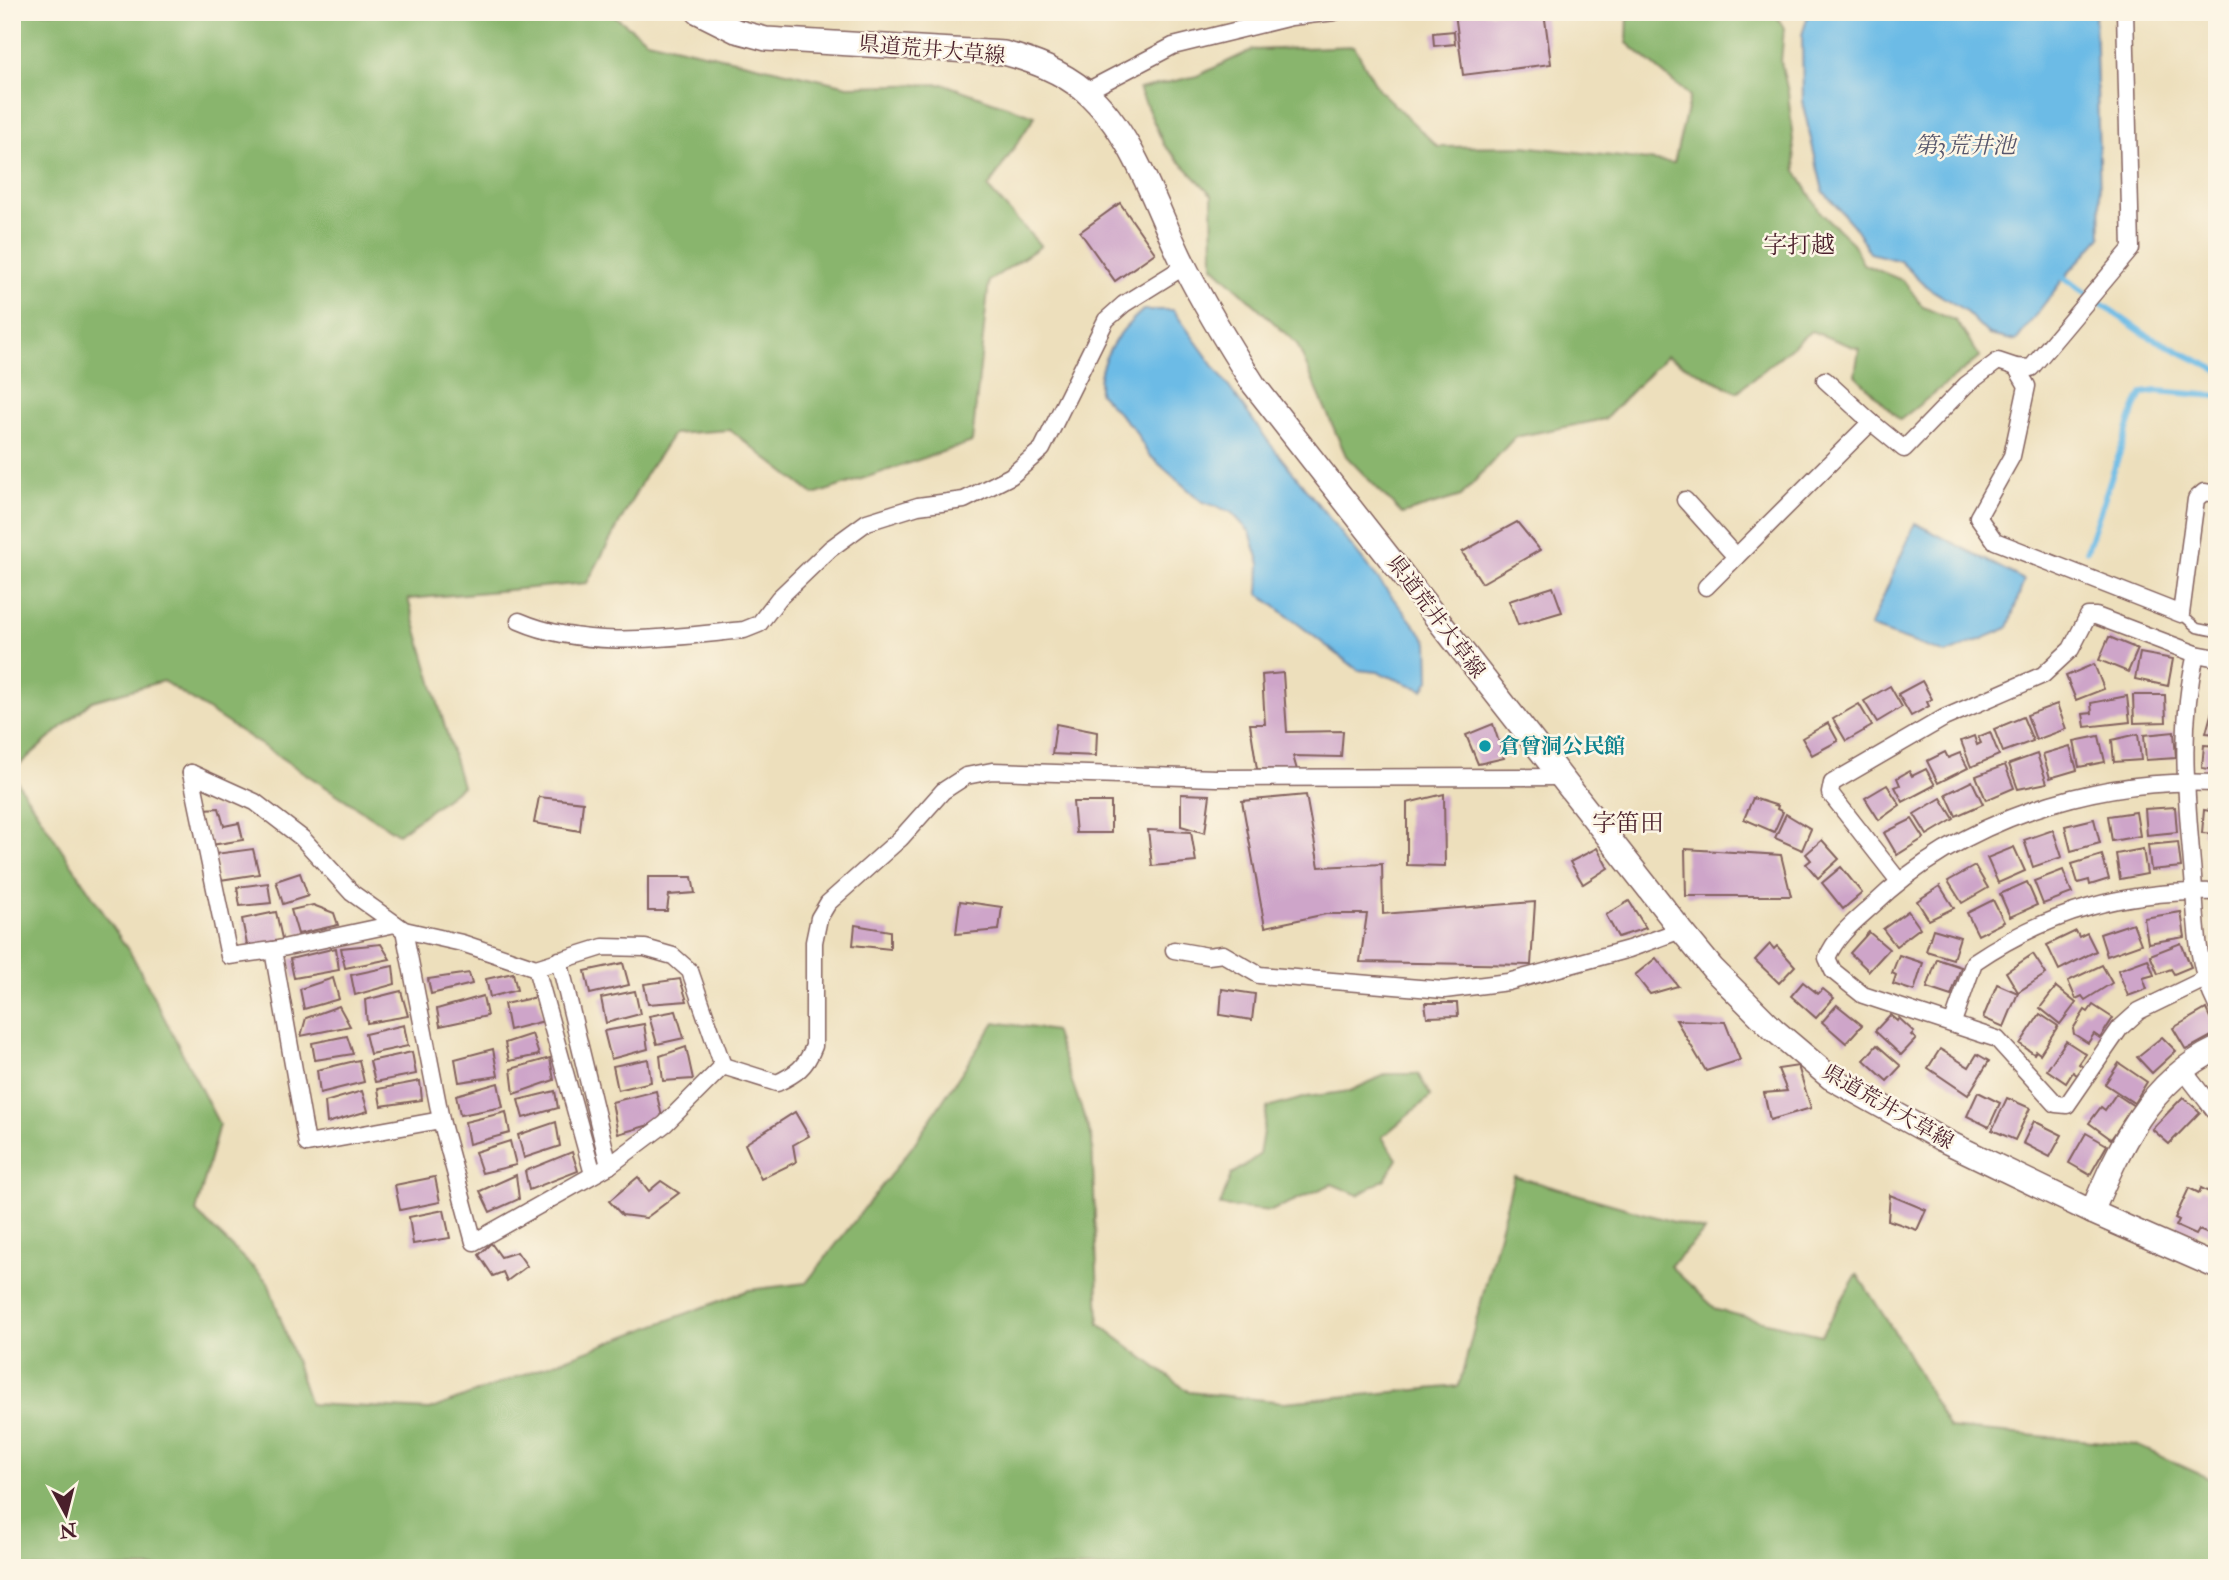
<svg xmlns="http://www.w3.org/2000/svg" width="2229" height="1580" font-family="'IM FELL Double Pica','Noto Serif JP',serif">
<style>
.forest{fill:#89b56d;stroke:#6a6a4c;stroke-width:2}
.water{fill:#6cbbe6;stroke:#5b6d88;stroke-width:2}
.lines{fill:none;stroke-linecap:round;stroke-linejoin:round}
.stream{stroke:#6cbbe6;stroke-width:6}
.building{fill:#cea5c9}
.lane-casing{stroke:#83625e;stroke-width:11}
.street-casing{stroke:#83625e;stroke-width:19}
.secondary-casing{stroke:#83625e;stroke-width:26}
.lane{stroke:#fff;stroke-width:8}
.street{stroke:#fff;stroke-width:16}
.secondary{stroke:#fff;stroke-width:23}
.culture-dot{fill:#0f9aa8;stroke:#fcf5e5;stroke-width:2.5}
.labels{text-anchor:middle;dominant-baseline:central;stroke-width:5;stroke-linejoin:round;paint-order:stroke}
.street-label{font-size:21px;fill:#4a1f2b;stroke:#fcf5e5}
.culture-label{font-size:21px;font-weight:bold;fill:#0d838f;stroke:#fcf5e5;text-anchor:start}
.water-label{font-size:23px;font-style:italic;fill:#56566c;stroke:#fcf5e5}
.quarter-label{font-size:24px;fill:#4a1f2b;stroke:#fcf5e5}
</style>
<rect width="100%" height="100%" fill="#fcf5e5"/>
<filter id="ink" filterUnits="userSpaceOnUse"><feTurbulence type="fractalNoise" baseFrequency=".0143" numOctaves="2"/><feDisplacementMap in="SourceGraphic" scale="14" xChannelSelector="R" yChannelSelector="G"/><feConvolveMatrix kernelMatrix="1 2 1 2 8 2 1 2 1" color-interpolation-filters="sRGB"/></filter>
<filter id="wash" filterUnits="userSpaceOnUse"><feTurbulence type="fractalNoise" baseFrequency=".00686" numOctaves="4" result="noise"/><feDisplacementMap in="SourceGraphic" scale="28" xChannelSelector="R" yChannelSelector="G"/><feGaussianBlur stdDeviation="1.57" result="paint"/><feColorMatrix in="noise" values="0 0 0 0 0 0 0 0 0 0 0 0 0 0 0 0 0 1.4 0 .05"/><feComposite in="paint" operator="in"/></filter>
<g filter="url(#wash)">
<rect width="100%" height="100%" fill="#eddfbc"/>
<g class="forest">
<path d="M12,12H609L647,40L848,86L944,84L1035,116L988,188L1041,246L989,281L972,442L814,495L730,430L673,434L646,474L587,583L408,599L462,786L398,834L163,681L92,701L12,771Z"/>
<path d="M1628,12H1774L1784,28L1781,62L1788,92L1796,171L1821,213L1853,243L1863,264L1904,281L1923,307L1956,321L1980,357L1900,420L1855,375L1859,349L1811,331L1737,392L1666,356L1605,419L1515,437L1461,496L1402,514L1346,456L1297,344L1213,266L1212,195L1164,145L1139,89L1197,76L1252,50L1354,46L1379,90L1438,147L1523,146L1674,163L1690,96L1627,43Z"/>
<path d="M12,774L134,959L219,1124L196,1212L268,1282L310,1404L429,1410L749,1290L806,1283L912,1147L995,1022L1054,1031L1092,1139L1099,1324L1189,1392L1284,1402L1459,1386L1514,1176L1705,1231L1670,1266L1717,1310L1821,1335L1857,1274L1902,1344L1949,1428L2136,1445L2217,1482V1568H12Z"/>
<path d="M1387,1074H1418L1431,1096L1382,1137L1397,1159L1385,1179L1358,1195L1332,1184L1271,1211L1220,1206L1231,1175L1259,1155L1267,1108L1307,1097L1350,1091Z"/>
</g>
<g class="water">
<path d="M1809,12H2095L2101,237L2064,278L2016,341L1989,335L1964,310L1927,287L1900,261L1870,253L1854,226L1823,191L1803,105L1802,35Z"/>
<path d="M1143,310H1173L1271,445L1428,642L1429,680L1423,690L1378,672L1358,670L1259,594L1260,564L1250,532L1231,512L1201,501L1148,454L1134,429L1099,393C1097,359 1119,331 1143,310Z"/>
<path d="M1915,523L2024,580L2008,628L1946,654L1870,627Z"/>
</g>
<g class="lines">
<g class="stream">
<path d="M2064,278L2146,335L2217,370"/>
<path d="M2087,550L2135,407L2143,393L2157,391L2217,396"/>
</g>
</g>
<g id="blocks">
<g class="building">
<path d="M1544,12L1551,64L1463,75L1455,13Z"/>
<path d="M1454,31L1455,44L1434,46L1433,33Z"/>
<path d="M1120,203L1155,253L1115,281L1080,232Z"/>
<path d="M1517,522L1540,550L1482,583L1462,552Z"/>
<path d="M1553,587L1562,612L1518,625L1509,601Z"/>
<path d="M2109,637L2138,649L2128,672L2099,660Z"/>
<path d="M2140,653L2173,659L2168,686L2135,679Z"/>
<path d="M2094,664L2104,689L2076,700L2066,676Z"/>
<path d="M1283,673L1287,732L1343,731L1341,757L1293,756L1297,770L1257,769L1250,724H1265L1262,675Z"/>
<path d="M1922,681L1932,699L1927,702L1929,706L1911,716L1898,694Z"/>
<path d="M1890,686L1902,707L1877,722L1864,701Z"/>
<path d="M2133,695H2165L2166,722L2134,723Z"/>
<path d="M2127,696L2130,722L2085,727L2083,714L2092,713L2091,703Z"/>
<path d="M1859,704L1872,726L1846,741L1833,719Z"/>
<path d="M2057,704L2066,729L2036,740L2027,715Z"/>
<path d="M2212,711L2217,712V734L2206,733Z"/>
<path d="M2023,717L2033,741L2003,752L1994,729Z"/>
<path d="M1828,723L1838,741L1812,755L1802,738Z"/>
<path d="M1056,724L1097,732L1096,756L1052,754Z"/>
<path d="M1493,724L1504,758L1478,764L1466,735Z"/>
<path d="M1990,732L1999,755L1971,767L1961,741L1974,736L1977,745L1981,743L1978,737Z"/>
<path d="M2174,732L2176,758L2146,760L2144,735Z"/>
<path d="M2138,734L2141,760L2114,762L2112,740Z"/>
<path d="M2099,736L2105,762L2079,767L2074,741Z"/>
<path d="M2204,745L2217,746V770L2202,768Z"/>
<path d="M2070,746L2077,770L2050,778L2043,754Z"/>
<path d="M1945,752L1948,758L1960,753L1968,768L1938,783L1927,761Z"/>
<path d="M2037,754L2047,783L2018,789L2009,764Z"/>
<path d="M2005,765L2014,788L1986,800L1976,776Z"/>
<path d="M1926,769L1935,785L1903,802L1895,787L1900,785L1897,778L1909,771L1912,776Z"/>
<path d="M1972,781L1983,804L1956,816L1946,794Z"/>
<path d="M1887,785L1900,805L1879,820L1865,798Z"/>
<path d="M1181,794L1210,795L1205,833L1181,826Z"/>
<path d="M1444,794L1445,866L1407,865V803Z"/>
<path d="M1306,795L1319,867L1382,864L1383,914L1535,902L1531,965L1360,962L1367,914H1326L1265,927L1242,801Z"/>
<path d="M539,797L583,802L580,831L534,823Z"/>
<path d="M1753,798L1778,806L1777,809L1783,812L1774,832L1744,819Z"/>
<path d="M1941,798L1954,819L1927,835L1914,814Z"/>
<path d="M1073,802H1111V833H1076Z"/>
<path d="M2175,807L2177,832L2147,835L2145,809Z"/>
<path d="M219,808L224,826L239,823L243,840L211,845L204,809Z"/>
<path d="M2204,810L2217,812V834L2202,833Z"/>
<path d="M2136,812L2140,836L2112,841L2108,816Z"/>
<path d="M1786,814L1811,829L1802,850L1775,838Z"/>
<path d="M1912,819L1924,838L1897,855L1884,833Z"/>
<path d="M2094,819L2100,843L2071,851L2065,826Z"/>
<path d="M1148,830L1191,832L1196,862L1152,866Z"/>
<path d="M2053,830L2062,857L2033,867L2024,840Z"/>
<path d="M1822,840L1839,859L1818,878L1806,864L1811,860L1806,854Z"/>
<path d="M2178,842L2181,867L2151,870L2148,845Z"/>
<path d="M2014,847L2025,871L1998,883L1987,858Z"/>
<path d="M1597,848L1608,868L1583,884L1570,862Z"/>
<path d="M253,849L259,874L220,880L215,854Z"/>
<path d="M1685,849L1781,855L1791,896H1686Z"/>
<path d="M2143,849L2147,874L2120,879L2116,854Z"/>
<path d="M2213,851L2217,852V875L2211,874Z"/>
<path d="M2102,855L2109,879L2090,885L2089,880L2078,883L2072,864Z"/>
<path d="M1975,866L1988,888L1962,903L1948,881Z"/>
<path d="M1841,867L1862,893L1843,909L1822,883Z"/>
<path d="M2063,870L2072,893L2043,904L2034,881Z"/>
<path d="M300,873L308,896L283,904L276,881Z"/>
<path d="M648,877H692L695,893L669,895L667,911H648Z"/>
<path d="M2027,882L2037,905L2010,917L2000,894Z"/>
<path d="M268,883L271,903L240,906L237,887Z"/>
<path d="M1940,886L1954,908L1929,920L1917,901Z"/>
<path d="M1993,900L2004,922L1978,935L1967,913Z"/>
<path d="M960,901L1002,907L999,930L956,934Z"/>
<path d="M1629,901L1646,928L1618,937L1606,915Z"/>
<path d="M313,905L334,913L338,925L298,934L291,910Z"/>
<path d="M1908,911L1920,928L1896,946L1883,929Z"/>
<path d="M276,912L283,943L248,950L242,919Z"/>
<path d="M2181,912L2185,937L2148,943L2144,918Z"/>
<path d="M2133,923L2141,944L2107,956L2100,934Z"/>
<path d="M855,925L890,931V949L853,945Z"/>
<path d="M1933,929L1960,937L1953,959L1926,951Z"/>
<path d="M2076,931L2079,937L2087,933L2096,951L2059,970L2047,945Z"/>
<path d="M1869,932L1889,949L1869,971L1850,953Z"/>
<path d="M2181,943L2191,967L2174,974L2171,969L2158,974L2150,955Z"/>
<path d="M381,944L390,959L345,968L341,948Z"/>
<path d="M1770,944L1774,949L1777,946L1795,966L1779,983L1755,960Z"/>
<path d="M336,948L339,970L294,978L290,959Z"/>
<path d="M2033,954L2046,974L2018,992L2006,972Z"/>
<path d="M1899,955L1923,963L1914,991L1893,984L1896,975L1892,973Z"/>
<path d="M1656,958L1678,986L1650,994L1635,975Z"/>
<path d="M1937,959L1961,967L1951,996L1927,988Z"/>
<path d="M2148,959L2154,975L2143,978L2147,989L2128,996L2118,970Z"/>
<path d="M623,963L629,985L590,994L585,971Z"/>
<path d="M2102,965L2112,983L2085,1000L2082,996L2076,999L2068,981Z"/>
<path d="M393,966L395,984L355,995L351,975Z"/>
<path d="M469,973L472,984L431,994L428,979Z"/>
<path d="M513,973L517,990L490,997L486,979Z"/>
<path d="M333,978L339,999L304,1009L300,989Z"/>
<path d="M680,979L687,1001L648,1004L644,984Z"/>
<path d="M1803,982L1818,994L1823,989L1834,998L1816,1018L1791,996Z"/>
<path d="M1997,984L2018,993L2004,1027L1983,1018Z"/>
<path d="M2056,987L2076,1003L2060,1024L2040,1008Z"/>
<path d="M1222,989L1255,994L1252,1020L1220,1015Z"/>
<path d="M401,991L408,1016L367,1023L365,1000Z"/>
<path d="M635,991L640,1014L606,1023L601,998Z"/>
<path d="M483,996L487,1016L440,1026L437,1009Z"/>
<path d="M537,997L544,1021L509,1030L504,1004Z"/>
<path d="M1425,1003H1457L1458,1016L1427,1017Z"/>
<path d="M1837,1005L1862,1025L1846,1043L1822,1022Z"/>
<path d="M2093,1005L2113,1018L2100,1038L2094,1034L2088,1043L2074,1034L2073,1029L2085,1010L2088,1012Z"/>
<path d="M339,1006L350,1026L301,1036L306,1018Z"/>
<path d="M2206,1009L2217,1033L2186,1050L2173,1028Z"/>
<path d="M676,1011L684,1038L657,1044L649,1016Z"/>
<path d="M2040,1014L2058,1026L2040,1054L2036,1051L2034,1054L2020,1044Z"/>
<path d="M1890,1015L1897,1021L1899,1018L1914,1032L1911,1035L1916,1039L1901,1055L1875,1031Z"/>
<path d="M1676,1020L1725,1022L1740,1060L1706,1071Z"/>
<path d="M644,1024L648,1049L611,1059L604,1031Z"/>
<path d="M404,1025L408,1046L370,1054L365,1034Z"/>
<path d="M532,1034L539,1055L509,1061L505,1043Z"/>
<path d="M347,1036L353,1054L315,1060L312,1043Z"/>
<path d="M2162,1037L2176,1051L2152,1073L2137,1057Z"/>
<path d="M2066,1041L2086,1054L2079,1064L2083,1067L2077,1075L2073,1072L2066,1083L2047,1070Z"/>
<path d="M1877,1045L1901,1066L1887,1081L1864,1060Z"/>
<path d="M686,1047L693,1079L663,1081L660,1056Z"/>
<path d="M493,1049L498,1076L459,1082L455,1059Z"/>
<path d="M1940,1049L1969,1067L1977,1054L1989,1061L1968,1095L1928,1068Z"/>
<path d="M412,1052L416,1074L375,1082L370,1061Z"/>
<path d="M550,1058L554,1080L514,1094L511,1069Z"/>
<path d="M648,1059L651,1082L618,1090L613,1066Z"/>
<path d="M359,1060L364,1082L320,1093L317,1070Z"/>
<path d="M2119,1063L2147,1082L2134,1103L2105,1084Z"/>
<path d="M1798,1066L1811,1108L1770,1120L1764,1093L1787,1091L1778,1069Z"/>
<path d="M420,1081L422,1100L381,1106L378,1089Z"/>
<path d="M498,1083L503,1107L460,1115L456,1095Z"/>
<path d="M362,1091L368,1111L327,1123L325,1102Z"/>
<path d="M555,1091L558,1108L523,1118L518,1100Z"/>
<path d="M656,1091L663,1121L618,1134L612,1102Z"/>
<path d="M1978,1092L2000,1103L1989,1127L1967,1116Z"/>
<path d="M2116,1094L2134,1106L2111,1139L2089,1123L2101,1107L2105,1110Z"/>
<path d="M2183,1097L2200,1112L2169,1144L2152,1129Z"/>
<path d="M2007,1098L2030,1108L2015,1140L1992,1130Z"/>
<path d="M506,1112L510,1133L469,1144L465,1122Z"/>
<path d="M795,1112L809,1136L793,1145L796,1162L761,1179L745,1144Z"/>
<path d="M2034,1121L2062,1135L2050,1157L2023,1143Z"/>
<path d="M556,1122L560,1146L524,1158L518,1135Z"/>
<path d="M2086,1133L2107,1145L2090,1175L2069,1163Z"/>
<path d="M510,1141L516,1165L482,1173L475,1152Z"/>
<path d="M572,1152L578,1171L529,1190L525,1171Z"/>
<path d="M516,1175L519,1199L490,1212L480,1191Z"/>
<path d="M435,1177L440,1202L400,1210L395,1185Z"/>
<path d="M638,1177L649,1191L661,1181L679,1193L646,1218L622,1215L609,1201Z"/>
<path d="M2189,1188L2199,1193L2201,1188L2213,1194L2212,1198L2217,1200V1238L2199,1230L2196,1235L2176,1226L2179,1220L2175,1218Z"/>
<path d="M1890,1195L1926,1210L1917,1230L1888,1220Z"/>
<path d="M444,1210L450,1238L413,1244L409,1217Z"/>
<path d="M491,1243L501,1257L517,1252L527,1266L507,1281L503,1272L493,1276L479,1255Z"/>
</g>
</g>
</g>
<g filter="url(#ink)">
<use href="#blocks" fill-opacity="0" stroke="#83625e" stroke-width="2"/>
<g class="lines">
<g class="lane-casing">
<path id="lane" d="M2181,614L2197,628L2217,632"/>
</g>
<g class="street-casing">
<g id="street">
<path d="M1085,92L1173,46L1291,17L1335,12"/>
<path d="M2016,367L2027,386L2012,456L1978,517L1995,541L2181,614L2196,499L2204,492L2217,494"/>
<path d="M1825,380L1871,422"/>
<path d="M1685,500L1736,557"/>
<path d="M1706,587L1871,422L1904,449L1966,385L1998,361L2016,367L2031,368L2131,249L2125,12"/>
<path d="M519,621C588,651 672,637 744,630L759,624L779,598L830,549L867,522L918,506L964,500L1011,476L1042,449L1106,320L1124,304L1185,266"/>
<path d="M2196,654C2178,728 2187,801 2193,876C2197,924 2195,963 2217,1006"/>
<path d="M191,773L229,956L273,950L307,1144L441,1120L474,1242L609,1166L665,1124L723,1066"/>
<path d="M191,773L255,802L302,838L352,893L404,930L462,943L536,968L603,947L645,948L673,956L690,971L723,1066"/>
<path d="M1898,880L1830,793L1832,783L1944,718L2043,675L2071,649L2088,616H2096L2196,654L2217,658"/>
<path d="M404,930L441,1120"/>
<path d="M273,950L395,924"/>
<path d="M1174,950L1208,956L1223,954L1259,975L1444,990L1508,982L1629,949L1681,930"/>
<path d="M559,960L609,1166"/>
<path d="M536,968L593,1174"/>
<path d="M2203,980L2139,1011L2120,1028L2067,1105L2056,1104L1997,1039L1863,995L1833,971L1827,958C1836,936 1854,922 1872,906C1961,820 2094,777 2217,783"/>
<path d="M1953,1022L1974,962C2050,911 2125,890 2217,892"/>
<path d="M723,1066L777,1083C796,1074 806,1067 814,1046V942L819,918L828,903L901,838L943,791L966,776L992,771L1217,778L1559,777"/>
<path d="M2183,1070L2217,1114"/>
</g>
</g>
<g class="secondary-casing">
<g id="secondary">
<path d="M698,12L736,31L766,39L1004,53C1033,61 1061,71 1085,91C1135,135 1155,207 1184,265C1205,307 1229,346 1254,385L1681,930L1713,969L1773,1029L1831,1078L1941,1139L2092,1212L2217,1267"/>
<path d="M2092,1212C2119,1147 2149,1081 2217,1049"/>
</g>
</g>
<use href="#lane" class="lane"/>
<use href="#street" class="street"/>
<use href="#secondary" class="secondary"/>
</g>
</g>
<circle class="culture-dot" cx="1485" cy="746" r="7"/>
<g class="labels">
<g class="street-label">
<text transform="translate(932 50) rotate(5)">県道荒井大草線</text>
<text transform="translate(1436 617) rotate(53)">県道荒井大草線</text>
<text transform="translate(1888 1107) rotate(30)">県道荒井大草線</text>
</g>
<g class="culture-label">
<text x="1499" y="746">倉曾洞公民館</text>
</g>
<g class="water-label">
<text x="1965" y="145">第3荒井池</text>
</g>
<g class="quarter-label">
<text x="1799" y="245">字打越</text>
<text x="1628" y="823">字笛田</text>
</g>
</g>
<rect width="2229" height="1580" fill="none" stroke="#fcf5e5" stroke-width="42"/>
<g transform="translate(66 1514) rotate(173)" stroke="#fcf5e5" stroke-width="5" paint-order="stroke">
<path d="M0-5L12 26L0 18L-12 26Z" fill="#4a1f2b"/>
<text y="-10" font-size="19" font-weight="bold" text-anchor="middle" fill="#4a1f2b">N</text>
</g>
</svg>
